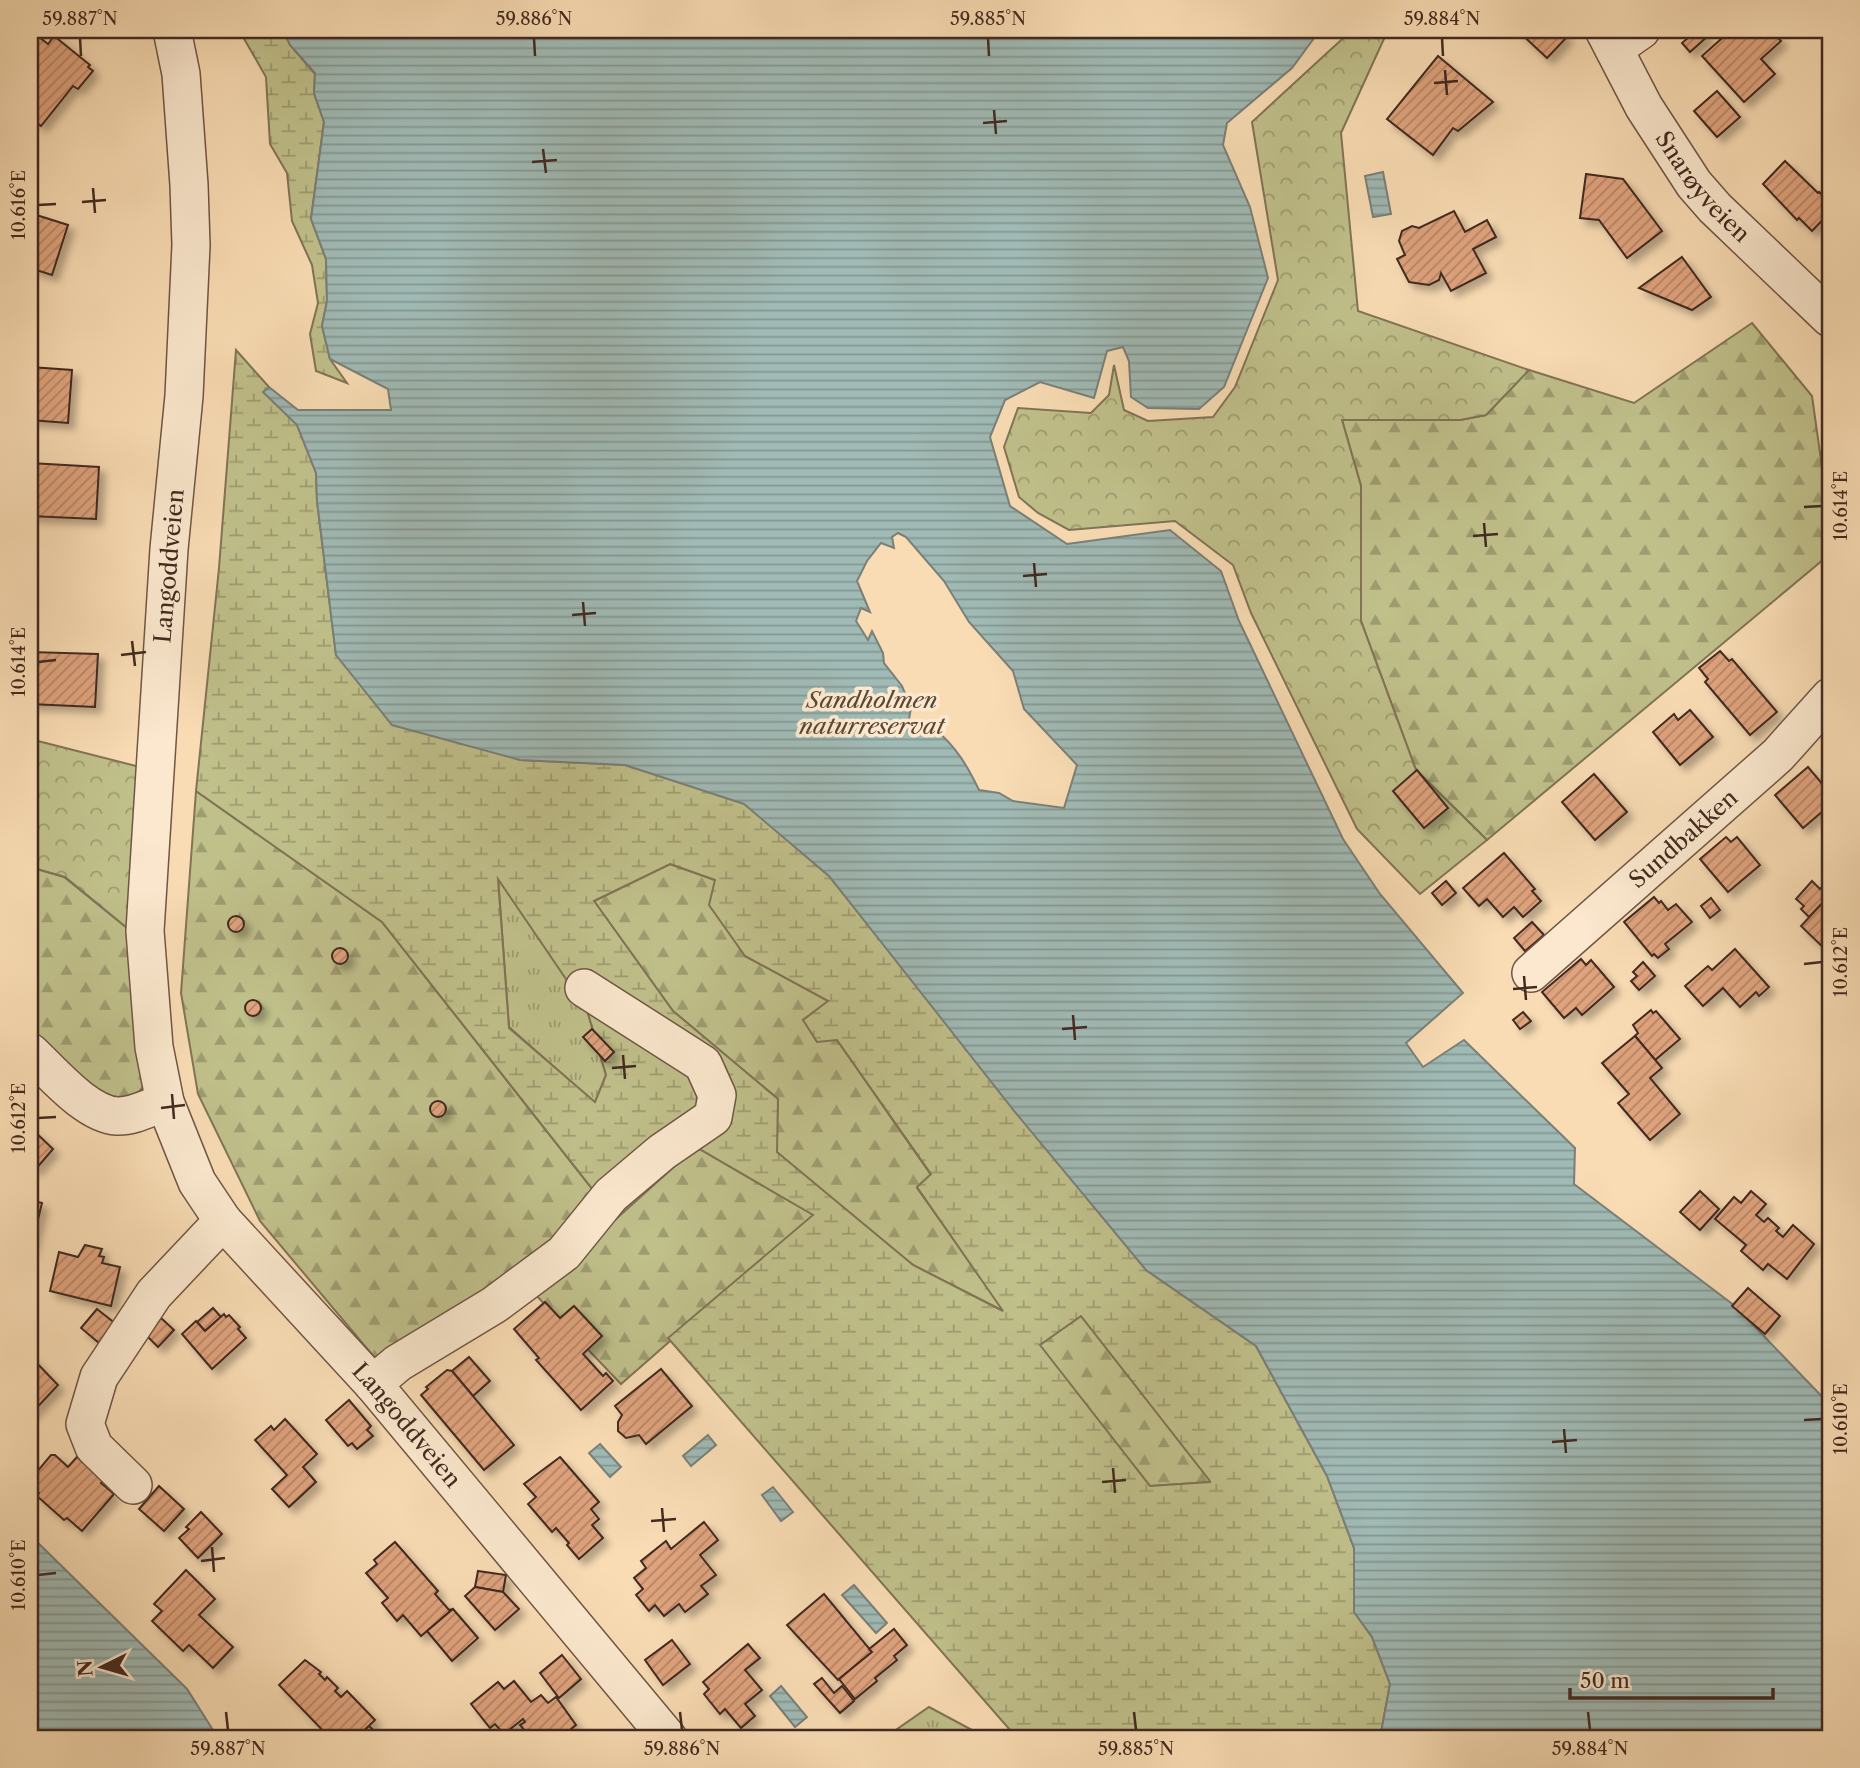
<svg xmlns="http://www.w3.org/2000/svg" width="1860" height="1768" font-family="'Libre Caslon Text',serif">
<style>
.grass{fill:url(#grass-tufts);stroke:#817456;stroke-width:2}
.forest{fill:url(#forest-firs);stroke:#817456;stroke-width:2}
.wetland{fill:url(#wetland-marsh);stroke:#817456;stroke-width:2;fill-rule:evenodd}
.park{fill:url(#park-crowns);stroke:#817456;stroke-width:2}
.water{fill:url(#water-rules);stroke:#7a8079;stroke-width:2;fill-rule:evenodd}
.building{fill:url(#building-hatch);stroke:#422920;stroke-width:2;filter:url(#shadow)}
.lines{fill:none;stroke-linecap:round;stroke-linejoin:round}
.minor-casing{stroke:#705645;stroke-width:40}
.minor{stroke:#fbe8ce;stroke-width:37}
.ticks{fill:none;stroke:#422920;stroke-width:2.5}
.labels{text-anchor:middle;dominant-baseline:central;stroke-width:7;stroke-linejoin:round;paint-order:stroke}
.street-label{font-size:23px;fill:#422920;stroke:#fbe8ce}
.park-label{font-size:23px;font-style:italic;fill:#5b4735;stroke:#fbe8ce}
.neatline{fill:none;stroke:#422920;stroke-width:2.5}
.ticks-label{font-size:18px;text-anchor:middle;fill:#422920}
</style>
<defs>
<pattern id="grass-tufts" width="24" height="20" patternUnits="userSpaceOnUse" patternTransform="scale(1.75)"><rect width="24" height="20" fill="#c0c08b"/><path d="M3 7l-1-3M5 7V3M7 7l1-3M15 17l-1-3M17 17v-4M19 17l1-3" fill="none" stroke="#9e9c71"/></pattern>
<pattern id="forest-firs" width="22" height="20" patternUnits="userSpaceOnUse" patternTransform="scale(1.75)"><rect width="22" height="20" fill="#c0c08b"/><path d="M5 1l3.5 6h-7zM16 11l3.5 6h-7z" fill="#9e9c71"/></pattern>
<pattern id="wetland-marsh" width="20" height="14" patternUnits="userSpaceOnUse" patternTransform="scale(1.75)"><rect width="20" height="14" fill="#c0c08b"/><path d="M1 5h8M5 5V1M11 12h8M15 12V8" fill="none" stroke="#9e9c71"/></pattern>
<pattern id="park-crowns" width="20" height="18" patternUnits="userSpaceOnUse" patternTransform="scale(1.75)"><rect width="20" height="18" fill="#c0c08b"/><path d="M2 6a3 3 0 1 1 6 0M12 15a3 3 0 1 1 6 0" fill="none" stroke="#9e9c71"/></pattern>
<pattern id="water-rules" width="6" height="5" patternUnits="userSpaceOnUse" patternTransform="scale(1.75)"><rect width="6" height="5" fill="#a0bab5"/><path d="M0 2.5h6" fill="none" stroke="#849793"/></pattern>
<pattern id="building-hatch" width="6" height="6" patternUnits="userSpaceOnUse" patternTransform="scale(1.75)"><rect width="6" height="6" fill="#dfa37d"/><path d="M-1 1l2-2M0 6l6-6M5 7l2-2" fill="none" stroke="#b68566"/></pattern>
<filter id="shadow"><feDropShadow dx="6" dy="6" stdDeviation="3.5" flood-color="#0004"/></filter>
</defs>
<rect width="100%" height="100%" fill="#f9dcb4"/>
<filter id="stains"><feTurbulence type="fractalNoise" baseFrequency=".00286" numOctaves="4"/><feColorMatrix values="0 0 0 0 .2 0 0 0 0 .09 0 0 0 0 .02 0 0 0 .5 -.17"/></filter>
<radialGradient id="worn" r=".72"><stop offset=".6" stop-color="#630" stop-opacity="0"/><stop offset="1" stop-color="#630" stop-opacity=".3"/></radialGradient>
<g class="grass">
<path d="M498,877L587,1010L606,1075L595,1103L509,1027Z"/>
<path d="M929,1707L987,1738H891L890,1734Z"/>
</g>
<g class="forest">
<path d="M1752,323L1812,396L1830,524V554L1487,840L1416,770L1361,621V486L1342,420H1460L1486,415L1529,370L1634,403Z"/>
<path d="M196,791L382,922L615,1218L696,1147L814,1215L621,1384L532,1291L380,1364L260,1221L198,1094L181,993Z"/>
<path d="M670,864L715,880L745,956L829,1001L803,1020L837,1040L931,1175L917,1188L1005,1312L913,1265L776,1152L778,1099L673,1011L594,901Z"/>
<path d="M30,867L64,877L132,932L143,1087L125,1108L30,1052Z"/>
<path d="M1081,1316L1211,1482L1150,1486L1039,1345Z"/>
</g>
<g class="wetland">
<path d="M239,30H283L290,45L315,74L314,93L324,122L311,219L326,259L327,301L322,326L330,359L347,383L316,371L310,334L318,303L312,265L292,221L287,173L270,144L266,77Z"/>
<path d="M236,350L269,387L264,392L297,425L316,473L317,501L336,655L520,760L625,765L744,803L829,876L1146,1270L1256,1346L1327,1476L1354,1548V1612L1372,1637L1390,1684L1380,1738H1017L668,1338L813,1215L696,1147L616,1219L382,922L196,791L219,568ZM670,864L715,880L709,905L745,956L828,1001L803,1020L817,1042L837,1040L931,1174L917,1187L1003,1311L913,1265L777,1152L778,1099L673,1011L594,901ZM498,879L587,1010L606,1075L595,1102L509,1028ZM1081,1316L1210,1481V1482L1150,1486L1040,1345Z"/>
</g>
<g class="park">
<path d="M1352,30H1388L1341,133L1358,311L1529,370L1486,415L1460,420H1342L1361,486V621L1416,770L1487,840L1420,894L1357,829L1251,613L1233,565L1175,521L1069,530L1038,513L1019,497L1004,447L1018,408L1091,413L1109,395L1114,365L1124,410L1148,421L1213,417L1235,387L1278,280L1252,122Z"/>
<path d="M30,739L140,767L132,932L65,877L30,867Z"/>
</g>
<g class="water">
<path d="M283,30H1320L1292,68L1227,123L1223,145L1250,207L1268,278L1224,387L1199,409L1148,408L1131,397L1129,361L1123,347L1107,351L1094,398L1040,382L1005,400L990,437L1010,506L1067,544L1170,530L1221,571L1239,621L1343,839L1380,894L1463,993L1406,1043L1423,1067L1464,1040L1575,1148L1574,1184L1735,1306L1830,1405V1738H1380L1390,1684L1372,1637L1354,1612V1548L1327,1476L1256,1346L1146,1270L1015,1112L829,876L744,804L625,765L520,760L392,725L336,655L317,501L316,473L297,425L263,392L269,387L298,410H391L388,389L330,359L322,326L327,301L326,259L311,219L324,122L314,93L315,73L290,45ZM898,533L906,537L944,581L969,622L1013,671L1024,709L1077,765L1064,808L1013,801L999,793L979,790C967,765 956,747 935,729L926,736L909,719L911,708L902,686L884,663L883,653L872,631L868,640L856,621L861,608L870,612L857,581L867,561L881,543L894,548L892,537Z"/>
<path d="M1383,172L1391,214L1373,217L1365,176Z"/>
<path d="M708,1435L716,1445L691,1466L683,1456Z"/>
<path d="M600,1444L621,1467L610,1477L589,1453Z"/>
<path d="M773,1487L793,1512L781,1521L762,1495Z"/>
<path d="M30,1535L187,1689L218,1738H30Z"/>
<path d="M854,1585L887,1623L876,1633L842,1595Z"/>
<path d="M781,1686L807,1717L795,1727L770,1696Z"/>
</g>
<g class="building">
<path d="M30,30L48,44L54,36L90,65L88,67L93,71L78,89L73,86L41,126L30,117Z"/>
<path d="M1517,30H1560L1567,37L1547,58Z"/>
<path d="M1697,30H1702L1708,36L1690,52L1682,43Z"/>
<path d="M1731,30H1771L1781,41L1761,59L1775,74L1744,102L1702,56Z"/>
<path d="M1438,56L1493,102L1458,131L1453,128L1433,155L1387,119Z"/>
<path d="M1717,91L1740,117L1717,137L1694,111Z"/>
<path d="M1785,161L1818,193L1819,192L1830,202V212L1812,231L1799,218L1797,220L1763,184Z"/>
<path d="M1586,174L1623,179L1662,231L1627,258L1599,220L1580,218Z"/>
<path d="M1454,211L1465,232L1487,220L1496,237L1473,249L1486,273L1451,291L1441,273L1439,280L1429,285L1409,282L1397,259L1405,255L1399,241L1402,231L1412,226L1419,228Z"/>
<path d="M30,213L68,225L52,275L30,268Z"/>
<path d="M1682,257L1711,297L1692,310L1639,288Z"/>
<path d="M30,367L72,370L68,423L30,420Z"/>
<path d="M30,463L99,467L96,519L30,516Z"/>
<path d="M1720,651L1729,661L1732,659L1777,712L1750,735L1705,682L1708,679L1699,668Z"/>
<path d="M30,652L98,654L95,707L30,704Z"/>
<path d="M1690,710L1713,737L1680,765L1653,732L1674,714L1678,720Z"/>
<path d="M1808,767L1830,793V805L1803,828L1775,795Z"/>
<path d="M1417,770L1448,808L1424,828L1393,791Z"/>
<path d="M1594,774L1627,812L1595,840L1562,802Z"/>
<path d="M1726,837L1731,842L1737,837L1760,865L1728,892L1700,859Z"/>
<path d="M1504,853L1535,889L1532,891L1541,901L1523,917L1514,907L1503,917L1487,899L1479,906L1463,888Z"/>
<path d="M1446,881L1456,893L1442,905L1432,893Z"/>
<path d="M1812,881L1820,889L1823,886L1830,895L1809,917L1801,909L1804,906L1796,899Z"/>
<path d="M1830,895V951L1829,953L1801,926Z"/>
<path d="M1654,897L1659,903L1661,901L1668,910L1676,904L1692,922L1665,944L1669,949L1658,958L1654,954L1652,956L1624,922Z"/>
<path d="M1711,898L1720,910L1710,918L1701,906Z"/>
<circle cx="236" cy="924" r="8"/>
<path d="M1532,922L1544,935L1525,951L1514,938Z"/>
<circle cx="340" cy="956" r="8"/>
<path d="M1735,949L1769,987L1759,996L1756,992L1740,1007L1723,988L1703,1006L1685,986L1708,966L1712,970Z"/>
<path d="M1581,959L1586,965L1591,960L1614,987L1582,1015L1576,1008L1564,1018L1542,992Z"/>
<path d="M1643,962L1655,976L1639,990L1631,981L1637,976L1633,972Z"/>
<circle cx="253" cy="1008" r="8"/>
<path d="M1651,1010L1653,1013L1656,1011L1680,1039L1655,1060L1635,1036L1638,1033L1633,1025Z"/>
<path d="M1523,1012L1531,1021L1520,1029L1513,1020Z"/>
<path d="M592,1029L614,1052L605,1061L583,1037Z"/>
<path d="M1635,1036L1662,1068L1650,1078L1680,1114L1650,1140L1618,1103L1629,1094L1602,1063Z"/>
<circle cx="438" cy="1109" r="8"/>
<path d="M32,1129L53,1149L35,1170L30,1165Z"/>
<path d="M1700,1191L1719,1209L1700,1230L1680,1212Z"/>
<path d="M1751,1191L1766,1204L1756,1215L1764,1222L1768,1218L1779,1228L1776,1231L1783,1237L1793,1225L1814,1244L1787,1279L1768,1264L1763,1270L1741,1251L1746,1245L1715,1219L1734,1197L1741,1203Z"/>
<path d="M30,1200L42,1203L30,1253Z"/>
<path d="M85,1245L102,1249L99,1256L104,1257L102,1263L120,1267L111,1306L50,1291L59,1252L78,1257Z"/>
<path d="M1748,1288L1780,1316L1765,1334L1732,1306Z"/>
<path d="M545,1302L560,1318L574,1306L602,1336L583,1354L603,1376L606,1373L613,1381L581,1410L536,1360L539,1358L514,1329Z"/>
<path d="M213,1308L221,1317L205,1331L197,1322Z"/>
<path d="M97,1309L121,1328L105,1348L81,1328Z"/>
<path d="M224,1314L226,1317L229,1315L240,1327L238,1329L246,1338L212,1369L182,1334L196,1321L205,1331Z"/>
<path d="M160,1317L174,1330L158,1347L145,1334Z"/>
<path d="M30,1356L58,1385L30,1415Z"/>
<path d="M469,1357L490,1381L473,1396L452,1371Z"/>
<path d="M661,1369L692,1406L646,1444L639,1435L626,1438L618,1431V1422L622,1415L615,1406Z"/>
<path d="M447,1370L452,1371L514,1445L484,1470L421,1395L428,1389L426,1387Z"/>
<path d="M349,1400L371,1426L367,1430L373,1436L357,1449L352,1443L348,1446L326,1420Z"/>
<path d="M285,1419L317,1454L303,1467L316,1482L289,1507L272,1489L287,1475L255,1440L271,1426L274,1430Z"/>
<path d="M51,1455H55L68,1467L77,1457L104,1480L101,1483L114,1494L82,1531L67,1518L64,1520L37,1496L39,1493L30,1485V1480Z"/>
<path d="M560,1457L599,1502L591,1509L599,1519L592,1525L603,1538L579,1559L567,1545L569,1543L556,1528L552,1532L528,1504L536,1497L524,1484Z"/>
<path d="M159,1486L184,1509L164,1531L139,1509Z"/>
<path d="M201,1512L222,1534L198,1558L179,1538L189,1529L186,1527Z"/>
<path d="M704,1522L718,1540L700,1555L716,1575L701,1586L708,1594L685,1612L679,1604L664,1616L655,1605L649,1611L636,1595L643,1589L634,1578L646,1568L641,1561L666,1541L671,1549Z"/>
<path d="M395,1542L438,1591L435,1594L449,1610L453,1609L421,1636L403,1615L397,1621L382,1603L388,1598L366,1573L377,1564L374,1560Z"/>
<path d="M186,1570L215,1599L199,1615L233,1647L213,1668L189,1645L183,1651L152,1621L162,1611L154,1604Z"/>
<path d="M478,1571L506,1575L503,1592L475,1587Z"/>
<path d="M475,1587L503,1592L519,1609L495,1630L465,1596Z"/>
<path d="M824,1594L872,1652L838,1680L787,1625Z"/>
<path d="M453,1609L478,1638L452,1661L427,1631Z"/>
<path d="M894,1629L907,1645L894,1656L897,1660L875,1678L877,1681L855,1699L839,1679L872,1652L869,1649Z"/>
<path d="M672,1640L690,1664L663,1685L645,1660Z"/>
<path d="M748,1644L760,1658L745,1670L762,1690L745,1704L755,1716L741,1728L725,1709L720,1714L704,1694L709,1689L703,1682Z"/>
<path d="M562,1655L581,1679L559,1698L540,1673Z"/>
<path d="M305,1660L321,1672L319,1674L325,1680L327,1677L338,1688L335,1691L341,1697L347,1691L375,1720L356,1738H330L279,1685Z"/>
<path d="M822,1678L834,1693L842,1686L854,1701L840,1713L814,1684Z"/>
<path d="M514,1681L531,1702L541,1695L548,1703L556,1697L576,1725L560,1738L555,1734L549,1738H531L520,1725L525,1722L523,1719L504,1734L495,1724L490,1728L471,1704L498,1682L504,1689Z"/>
<path d="M369,1726L382,1738H356Z"/>
</g>
<g class="lines">
<g class="minor-casing">
<g id="minor">
<path id="s1" d="M172,30L181,74L189,185L191,245L184,396L169,549L145,931L154,1047L165,1102L197,1182L223,1221L373,1384L668,1738"/>
<path id="s2" d="M1604,30L1644,107L1694,184L1715,208L1830,318"/>
<path d="M1614,49L1641,30"/>
<path id="s3" d="M1531,973L1778,755L1830,697"/>
<path d="M30,1052C52,1072 86,1114 117,1116C133,1117 150,1107 165,1102"/>
<path d="M373,1384L398,1363L494,1305L564,1253L611,1195L662,1152L713,1117L717,1095L703,1064L584,988"/>
<path d="M133,1485L94,1447L85,1424L99,1377L154,1294L223,1221"/>
</g>
</g>
<use href="#minor" class="minor"/>
</g>
<path class="ticks" d="M80,38L81,56M534,38L535,56M988,38L989,56M1442,38L1443,56M1445,70L1447,95M1434,83L1458,81M994,110L996,134M983,123L1007,121M543,149L546,173M532,162L557,160M93,188L95,213M82,202L106,200M38,205L56,204M1804,507L1822,506M1484,523L1486,547M1473,536L1498,534M1034,563L1036,587M1023,576L1047,574M583,602L585,626M572,615L596,613M132,641L135,666M121,655L146,652M38,662L56,660M1804,964L1822,962M1524,976L1526,1000M1513,989L1537,987M1073,1015L1075,1040M1062,1029L1087,1027M623,1055L625,1079M612,1068L636,1066M172,1094L174,1119M161,1108L185,1105M38,1118L56,1117M1804,1420L1822,1419M1564,1429L1566,1453M1552,1442L1577,1440M1113,1468L1115,1493M1102,1482L1126,1480M662,1508L664,1532M651,1521L676,1519M212,1547L214,1572M201,1561L225,1558M38,1575L56,1573M226,1712L228,1730M680,1712L682,1730M1134,1712L1136,1730M1588,1712L1590,1730"/>
<g class="labels">
<g class="street-label">
<text stroke="none"><textPath href="#s2" startOffset="186">Snarøyveien</textPath></text>
<text transform="translate(169 566) rotate(-85)">Langoddveien</text>
<text stroke="none"><textPath href="#s3" startOffset="203">Sundbakken</textPath></text>
<text stroke="none"><textPath href="#s1" startOffset="1484">Langoddveien</textPath></text>
</g>
<g class="park-label">
<text x="872" y="700">Sandholmen<tspan x="872" dy="26">naturreservat</tspan></text>
</g>
</g>
<rect width="1860" height="1768" fill="none" stroke="#f9dcb4" stroke-width="77"/>
<g transform="translate(102 1667) rotate(265)" stroke="#fbe8ce" stroke-width="5" paint-order="stroke">
<path d="M0-5L12 26L0 18L-12 26Z" fill="#422920"/>
<text y="-10" font-size="19" font-weight="bold" text-anchor="middle" fill="#422920">N</text>
</g>
<path d="M1570 1688v10h203v-10" fill="none" stroke="#422920" stroke-width="3.5"/>
<text x="1580" y="1688" font-size="21" fill="#422920" stroke="#fbe8ce" stroke-width="5" paint-order="stroke">50 m</text>
<rect x="38" y="38" width="1784" height="1692" class="neatline"/>
<g class="ticks-label">
<text x="80" y="25">59.887°N</text>
<text x="534" y="25">59.886°N</text>
<text x="988" y="25">59.885°N</text>
<text x="1442" y="25">59.884°N</text>
<text transform="translate(19 205) rotate(-90)" y="6">10.616°E</text>
<text transform="translate(1841 506) rotate(-90)" y="6">10.614°E</text>
<text transform="translate(19 662) rotate(-90)" y="6">10.614°E</text>
<text transform="translate(1841 962) rotate(-90)" y="6">10.612°E</text>
<text transform="translate(19 1118) rotate(-90)" y="6">10.612°E</text>
<text transform="translate(1841 1419) rotate(-90)" y="6">10.610°E</text>
<text transform="translate(19 1575) rotate(-90)" y="6">10.610°E</text>
<text x="228" y="1755">59.887°N</text>
<text x="682" y="1755">59.886°N</text>
<text x="1136" y="1755">59.885°N</text>
<text x="1590" y="1755">59.884°N</text>
</g>
<rect width="100%" height="100%" filter="url(#stains)"/>
<rect width="100%" height="100%" fill="url(#worn)"/>
</svg>
